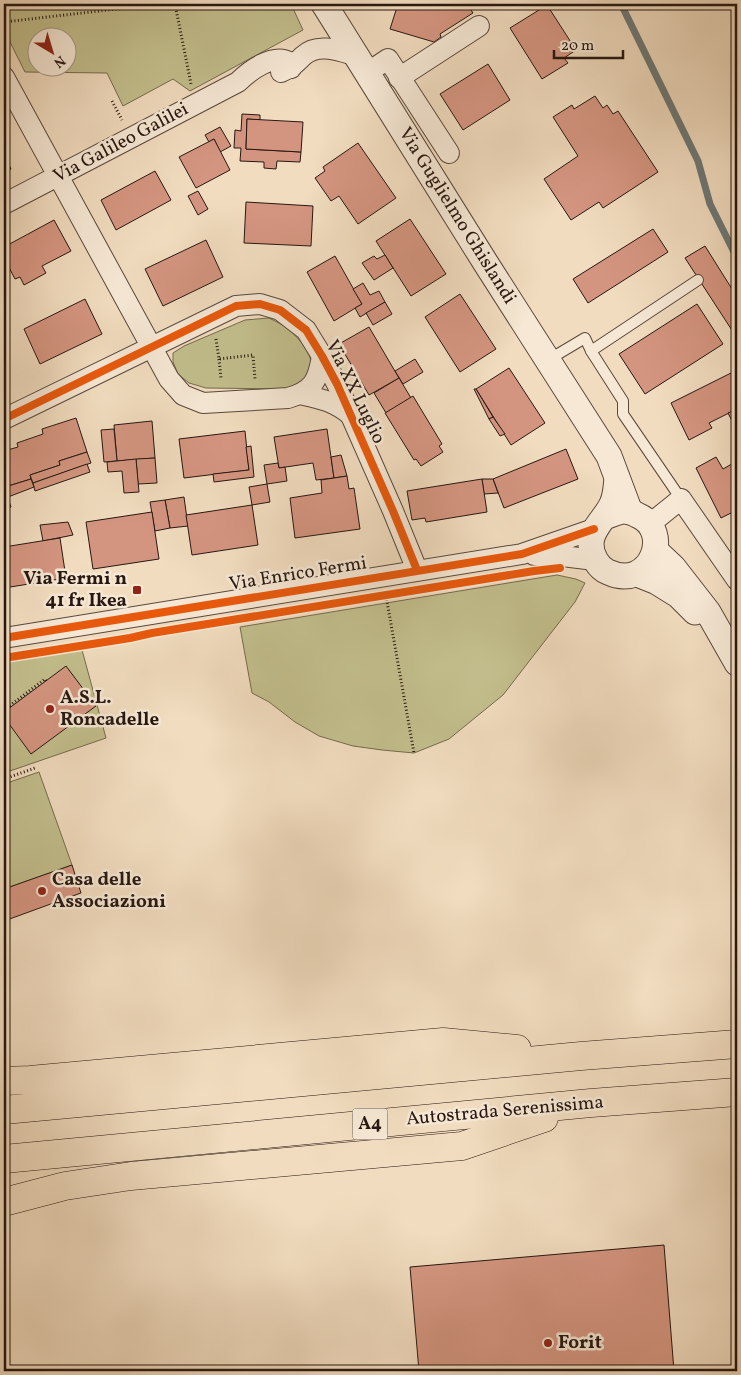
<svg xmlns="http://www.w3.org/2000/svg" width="741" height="1375" font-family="Vollkorn,serif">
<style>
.green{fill:#c2be8c;stroke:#746a4e;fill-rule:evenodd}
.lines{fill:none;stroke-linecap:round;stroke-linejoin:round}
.stream{stroke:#6e7877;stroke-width:7}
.building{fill:#d49580;stroke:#271711}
.service-casing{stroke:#5a483c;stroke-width:12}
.minor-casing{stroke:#5a483c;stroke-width:22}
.tertiary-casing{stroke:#5a483c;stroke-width:27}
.motorway-casing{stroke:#271711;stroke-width:29}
.path{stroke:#271711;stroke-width:3;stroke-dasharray:1 2.5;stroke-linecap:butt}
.service{stroke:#f6e8d5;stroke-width:10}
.minor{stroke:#f6e8d5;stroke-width:20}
.tertiary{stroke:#f6e8d5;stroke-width:25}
.motorway{stroke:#f1dcbf;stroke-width:28}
.cycleway-casing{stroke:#f6e8d5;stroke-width:11}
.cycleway{stroke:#e8590c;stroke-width:8}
.poi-dot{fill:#8f2418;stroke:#f6e8d5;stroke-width:2}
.labels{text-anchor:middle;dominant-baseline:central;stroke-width:5;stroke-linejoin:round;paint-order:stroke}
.shield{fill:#f6e8d5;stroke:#65564c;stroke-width:1}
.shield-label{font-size:18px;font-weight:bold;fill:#271711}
.street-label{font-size:19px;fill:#271711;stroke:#f6e8d5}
.poi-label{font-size:19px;font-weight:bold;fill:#271711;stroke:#f6e8d5;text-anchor:start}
</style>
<rect width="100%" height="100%" fill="#f1dcbf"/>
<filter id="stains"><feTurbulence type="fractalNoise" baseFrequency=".004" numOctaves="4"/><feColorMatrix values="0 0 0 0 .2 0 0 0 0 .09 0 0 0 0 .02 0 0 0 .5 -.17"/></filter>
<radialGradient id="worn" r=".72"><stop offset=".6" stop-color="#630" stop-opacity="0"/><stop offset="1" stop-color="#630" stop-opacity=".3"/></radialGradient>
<g class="green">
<path d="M4,4H291L303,30L190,91L173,79L123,106L107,73L25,72L4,30ZM38,38H68V68H38Z"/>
<path d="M269,318L287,327L305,346L312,362L309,376L299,385L286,389L206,388L189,383L178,374L173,362V353L184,346L245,320Z"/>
<path d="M557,575L576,579L585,583L575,602L503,695L449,739L414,753L382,750L353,746L319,736L295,722L269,702L252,693L240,627Z"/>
<path d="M82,650L106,738L7,772L4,764V663Z"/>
<path d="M39,772L72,865L4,889V784Z"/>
</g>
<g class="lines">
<path class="stream" d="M621,4L698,161L710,204L737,258"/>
</g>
<g class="building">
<path d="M398,4H467L473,13L440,34L441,37L434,42L390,29Z"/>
<path d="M547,5L576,50L564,58L568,63L542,79L510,28Z"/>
<path d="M488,64L510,100L463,130L440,94Z"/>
<path d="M595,96L603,108L607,105L613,114L618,111L658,172L603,208L599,202L571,220L544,179L578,156L553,117L572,105L574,109Z"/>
<path d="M242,114L260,115V120L247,119L246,149L301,152L300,162L277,161L276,169L264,168V162L240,161L241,148H234L235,130L241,131Z"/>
<path d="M247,119L303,122L301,152L246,149Z"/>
<path d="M220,127L231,146L220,152L214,139L209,142L205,135Z"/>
<path d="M214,139L230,170L196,188L179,157Z"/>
<path d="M358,143L396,198L358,224L339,196L331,201L315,178L325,171L323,167Z"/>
<path d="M4,155L11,169L4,172Z"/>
<path d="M155,171L171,200L116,230L101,200Z"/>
<path d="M198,191L208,209L198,215L188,196Z"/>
<path d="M246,202L313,206L311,246L244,243Z"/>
<path d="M410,219L446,274L411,296L376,241Z"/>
<path d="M54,220L71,251L42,266L46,273L24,285L20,277L15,279L4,258V247Z"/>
<path d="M653,229L668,252L588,303L573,279Z"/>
<path d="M206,240L223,277L163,306L145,269Z"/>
<path d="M705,246L737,297V338L685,258Z"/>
<path d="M385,255L393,268L374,280L362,263L374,256L377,259Z"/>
<path d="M335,256L362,304L334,321L307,272Z"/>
<path d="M363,283L370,295L379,291L385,302L360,317L355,308L362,304L353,289Z"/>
<path d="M460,294L496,349L460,372L425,317Z"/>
<path d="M85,299L102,334L40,364L24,329Z"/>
<path d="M385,302L392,314L373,325L366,313Z"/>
<path d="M697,304L723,344L645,394L619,354Z"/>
<path d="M369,327L399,378L369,395L339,344Z"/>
<path d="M415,359L423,372L403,384L395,371Z"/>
<path d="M509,368L545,423L511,445L476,389Z"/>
<path d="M737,370V409L709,423L712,428L689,440L671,403Z"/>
<path d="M399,378L411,398L386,413L374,393Z"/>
<path d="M474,389H476L493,417L489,419Z"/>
<path d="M413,396L442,444L439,446L443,452L421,466L416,459L414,460L385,413Z"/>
<path d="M737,409V431L728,413Z"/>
<path d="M493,417L505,434L500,436L489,419Z"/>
<path d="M76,418L87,452L59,461L60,465L30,475L31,479L5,487L6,492L4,493V451L18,447L17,443L43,434L42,429Z"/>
<path d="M152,421L155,458L117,461L114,425Z"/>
<path d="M114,429L117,461L104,462L101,430Z"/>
<path d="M327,429L334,478L316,480L313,463L279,468L274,437Z"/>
<path d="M245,431L249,470L184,478L179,439Z"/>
<path d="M251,446L254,477L214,482L213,474L249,470L246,447Z"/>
<path d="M566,449L578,479L504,508L493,479Z"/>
<path d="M87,452L91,463L33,483L30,475L60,465L59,461Z"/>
<path d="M341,455L347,476L334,478L331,457Z"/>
<path d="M716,457L723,469L737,461V510L721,518L696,468Z"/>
<path d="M155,458L157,483L138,484L136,459Z"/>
<path d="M136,459L139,492L124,493L122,471L108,472L107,462Z"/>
<path d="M278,463L279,468L285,467L287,481L267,484L264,465Z"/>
<path d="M87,464L90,472L35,491L33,483Z"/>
<path d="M347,476L349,489L354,488L360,529L295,538L290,498L322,493L321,480Z"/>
<path d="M31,479L34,487L8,497L5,487Z"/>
<path d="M482,479H493L498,493L484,494Z"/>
<path d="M482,479L487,512L426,522L425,518L412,520L407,491Z"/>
<path d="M267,484L270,502L252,505L249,487Z"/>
<path d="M6,492L11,507L4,510V493Z"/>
<path d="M184,497L188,526L170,528L165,500Z"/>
<path d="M165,500L170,528L155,531L150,502Z"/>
<path d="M252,505L258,545L192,555L186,515Z"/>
<path d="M152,512L159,559L93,569L86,522Z"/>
<path d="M68,522L73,535L43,541L40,525Z"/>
<path d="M60,538L66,578L4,588V547Z"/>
<path d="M66,666L96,706L31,754L4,717V712Z"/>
<path d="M72,865L81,893L4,921V889Z"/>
<path d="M664,1245L674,1371H419L410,1267Z"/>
</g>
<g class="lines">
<g class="service-casing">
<g id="service">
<path d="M591,351L698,280"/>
<path d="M548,360L585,338L591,351L623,401V414L681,499"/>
<path d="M4,1368V1371"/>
</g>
</g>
<g class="minor-casing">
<g id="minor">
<path d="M281,72C291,68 296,63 303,56C318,42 340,51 357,56"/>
<path d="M367,73L388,59L449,153"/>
<path d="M4,77L169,379L183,395L203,403L288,398C313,391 318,381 322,356"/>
<path d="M399,78L479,26"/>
<path d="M4,204L238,82C249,71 273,53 289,62L291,68"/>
<path d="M300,394C322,399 333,401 351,415"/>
<path d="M4,419L236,306L260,304L280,310L306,330L322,356L337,384L393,511L417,570"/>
<path d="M650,524L681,499L737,580"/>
<path d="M534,555L562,556L595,560"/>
<path d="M4,638L522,554L594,529"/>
</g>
</g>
<g class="tertiary-casing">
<g id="tertiary">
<path d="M324,4L485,262L609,456L630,512"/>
<path d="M604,517C609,516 614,513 619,512C625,510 632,512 637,515C674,530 651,592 608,572C598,568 591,555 591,544C591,528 606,518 612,504C616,496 616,487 617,478"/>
<path d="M656,551L673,567L708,612L737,663"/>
<path d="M637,574L657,582L678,595L695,612"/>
</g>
</g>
<g class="motorway-casing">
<g id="motorway">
<path d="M4,1081L30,1080L443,1042L517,1049"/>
<path d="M4,1110L581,1056L737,1044"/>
<path d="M4,1159L591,1103L737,1092"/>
<path d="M4,1202L65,1186L131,1176L462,1146L544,1118"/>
</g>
</g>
<g class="path">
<path d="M175,4L191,84"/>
<path d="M4,22L160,4"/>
<path d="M112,101L122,120"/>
<path d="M216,339L219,359L253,355L255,379"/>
<path d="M219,359L221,378"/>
<path d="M386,596L414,753"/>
<path d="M4,710L45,679L46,681"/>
<path d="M4,779L35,768"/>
</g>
<use href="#service" class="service"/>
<use href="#minor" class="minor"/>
<use href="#tertiary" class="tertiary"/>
<use href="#motorway" class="motorway"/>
<g class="cycleway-casing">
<g id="cycleway">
<path d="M4,419L236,306L260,304L280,310L306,330L322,356L337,384L393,511L417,570"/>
<path d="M4,638L522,554L594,529"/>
<path d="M4,658L130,638L152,633L534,571L560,568"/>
</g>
</g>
<use href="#cycleway" class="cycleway"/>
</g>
<g class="poi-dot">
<rect x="132" y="585" width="10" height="10" rx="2.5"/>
<circle cx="50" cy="709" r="5"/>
<circle cx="42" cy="891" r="5"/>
<circle cx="548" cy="1343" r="5"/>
</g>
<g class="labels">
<rect class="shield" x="352.5" y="1108.5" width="35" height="31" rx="4"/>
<g class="shield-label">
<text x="370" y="1124">A4</text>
</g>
<g class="street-label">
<text transform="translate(121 143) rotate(-28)">Via Galileo Galilei</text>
<text transform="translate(457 216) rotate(58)">Via Guglielmo Ghislandi</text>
<text transform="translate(355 392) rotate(64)">Via XX Luglio</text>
<text transform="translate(298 574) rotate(-9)">Via Enrico Fermi</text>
<text transform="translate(505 1111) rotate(-5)">Autostrada Serenissima</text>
</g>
<g class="poi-label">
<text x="127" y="579" text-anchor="end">Via Fermi n<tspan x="127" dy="22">41 fr Ikea</tspan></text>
<text x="60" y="698">A.S.L.<tspan x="60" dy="22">Roncadelle</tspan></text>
<text x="52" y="880">Casa delle<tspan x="52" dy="22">Associazioni</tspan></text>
<text x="558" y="1343">Forit</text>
</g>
</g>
<rect width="741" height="1375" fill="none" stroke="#f1dcbf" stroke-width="20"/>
<rect x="5" y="5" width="731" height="1365" fill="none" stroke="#271711" stroke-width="2.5"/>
<rect x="10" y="10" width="721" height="1355" fill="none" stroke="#271711"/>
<g transform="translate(52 52) rotate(142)"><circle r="24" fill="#f6e8d5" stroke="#a39487"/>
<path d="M0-4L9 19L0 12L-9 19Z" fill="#8f2418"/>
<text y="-8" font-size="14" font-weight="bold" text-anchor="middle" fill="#271711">N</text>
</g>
<path d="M554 50v8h69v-8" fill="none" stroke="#271711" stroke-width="2.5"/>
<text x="561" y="50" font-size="15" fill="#271711" stroke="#f6e8d5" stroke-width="4" paint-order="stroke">20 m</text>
<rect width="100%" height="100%" filter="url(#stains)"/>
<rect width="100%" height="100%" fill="url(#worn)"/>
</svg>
